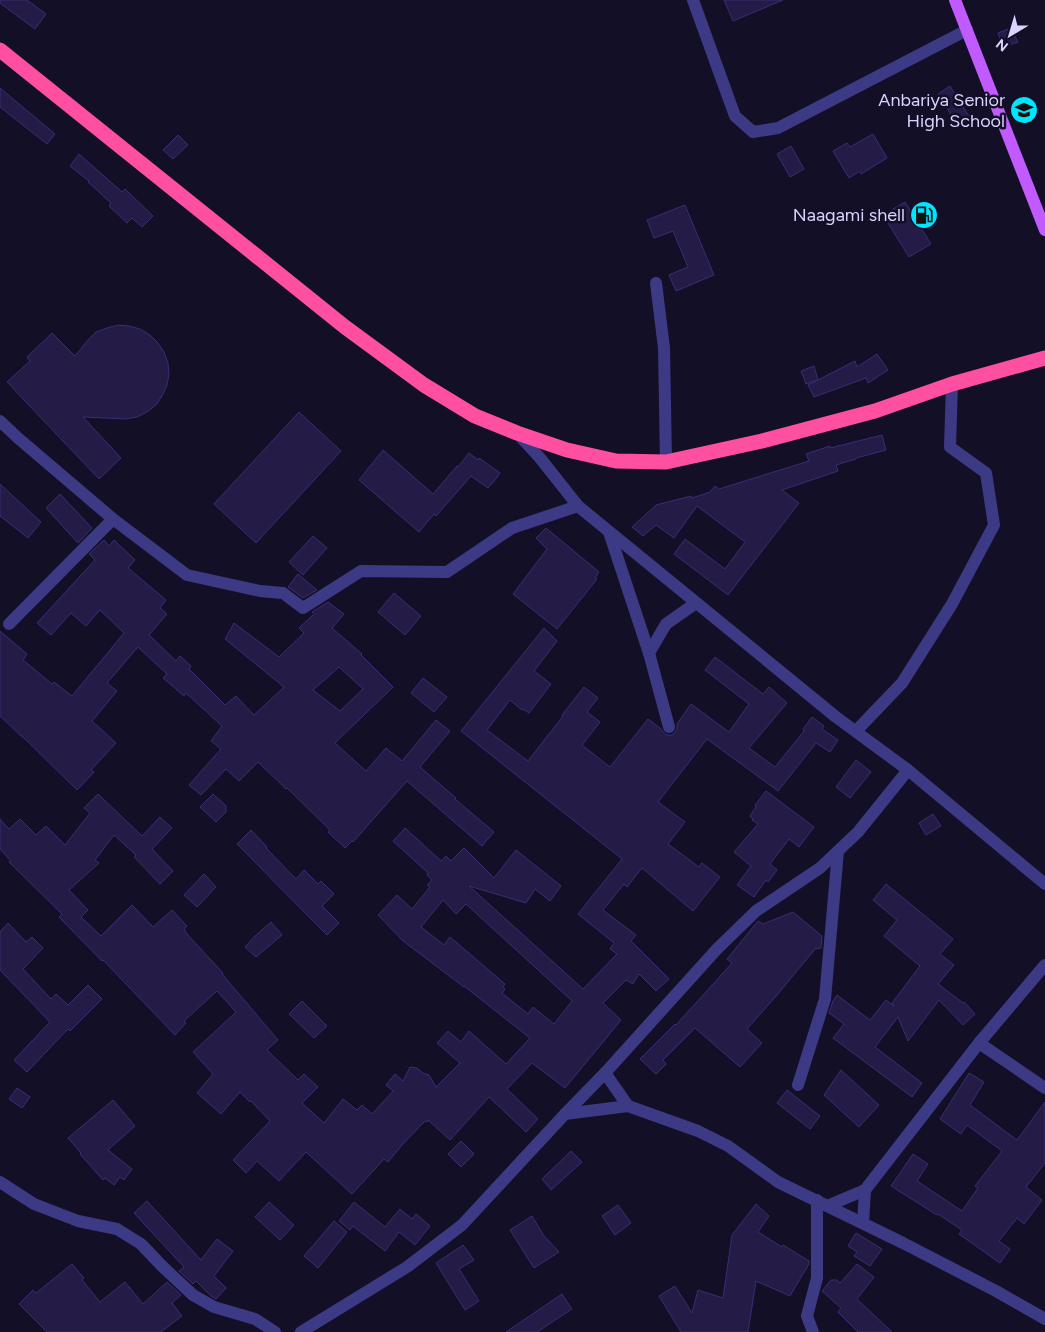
<svg xmlns="http://www.w3.org/2000/svg" width="1045" height="1332" font-family="Figtree,sans-serif">
<style>
.building{fill:#241b47;stroke:#3b2d73;fill-rule:evenodd}
.lines{fill:none;stroke-linecap:round;stroke-linejoin:round}
.street{stroke:#3d3a85;stroke-width:12}
.primary{stroke:#c25bff;stroke-width:12}
.highway{stroke:#ff4fa3;stroke-width:15}
.labels{text-anchor:middle;dominant-baseline:central;stroke-width:5;stroke-linejoin:round;paint-order:stroke}
.poi-label{font-size:18px;fill:#d9d4ff;stroke:#130f26;text-anchor:end}
</style>
<rect width="100%" height="100%" fill="#130f26"/>
<g class="building">
<path d="M0,0H27L46,14L35,29L0,3Z"/>
<path d="M724,0H783L733,21Z"/>
<path d="M1011,28L1018,42L1003,47L998,33Z"/>
<path d="M950,86L970,118L958,126L938,94Z"/>
<path d="M0,88L55,134L47,144L0,107Z"/>
<path d="M873,134L887,158L861,174L860,171L849,178L833,151L847,143L850,147Z"/>
<path d="M178,135L188,145L173,159L163,150Z"/>
<path d="M791,146L804,169L790,177L777,154Z"/>
<path d="M79,154L122,192L125,189L153,216L142,227L132,218L127,223L109,206L111,203L88,182L89,181L70,166Z"/>
<path d="M905,202L931,244L909,257L883,215Z"/>
<path d="M685,205L714,275L676,291L669,275L688,267L673,231L654,238L647,220Z"/>
<path d="M118,325L129,326L140,329L150,335L158,343L164,352L168,363L169,374L167,385L162,396L156,405L147,412L137,417L126,419L83,417L121,458L99,479L7,382L30,361L27,357L52,333L75,356L88,340L96,332L107,328Z"/>
<path d="M877,354L888,370L868,383L866,378L814,397L808,385L855,361L857,367Z"/>
<path d="M814,366L818,380L806,384L801,371Z"/>
<path d="M299,412L341,451L256,543L214,504Z"/>
<path d="M882,435L886,450L856,458V459L836,465L838,471L782,490L799,503L728,595L674,554L685,539L725,569L745,542L697,506L674,538L656,525L643,536L632,527L656,505L691,496L692,498L710,492L715,486L719,489L809,461L806,454L830,446V448Z"/>
<path d="M383,450L433,494L457,466L458,467L469,453L478,460L479,458L500,473L492,484H491L488,488L471,476L436,516L434,514L419,532L359,480Z"/>
<path d="M0,484L41,522L28,538L0,516Z"/>
<path d="M60,494L92,528L78,543L46,508Z"/>
<path d="M546,528L599,572L595,578L597,579L557,629L513,594L547,549L536,538Z"/>
<path d="M313,536L327,548L303,575L289,562Z"/>
<path d="M104,540L109,546L114,540L135,560L128,568L166,600L160,608L167,614L149,635L176,661L180,656L191,666L189,669L225,705L236,696L254,715L284,687L225,639L234,623L279,657L304,633L299,628L314,614L312,612L328,602L344,614L332,628L362,654L361,655L393,687L335,743L366,771L386,748L402,761L436,720L450,731L420,767L456,798L455,799L494,832L482,846L407,781L353,842L352,841L345,848L328,832L330,830L287,788L286,789L258,762L239,781L226,769L201,795L189,785L221,749L211,741L222,726L186,693L184,696L163,678L167,674L138,647L107,683L117,691L92,721L116,743L91,770L94,772L77,790L22,736H21L0,716V631L27,654L23,660L52,684L54,682L72,696L124,633L100,610L86,626L71,613L51,635L37,623L95,560L89,554ZM339,667L363,689L340,711L313,690Z"/>
<path d="M298,574L317,590L303,598L288,587Z"/>
<path d="M394,593L421,616L405,635L378,612Z"/>
<path d="M544,628L557,641L534,671L551,684L529,713L523,709L522,710L510,700L487,730L528,761L563,716L562,715L584,687L598,698L587,712L600,722L582,745L610,767L648,719L661,729L664,733L667,735H672L675,732L677,729V724L691,704L729,732L749,704L705,670L715,657L763,694L769,687L787,703L749,748L775,767L804,731L803,729L812,717L824,726L822,729L838,740L830,752L816,743L778,791L707,739L658,802L685,822L668,844L699,867L702,863L720,877L693,911L642,868L627,887L624,884L603,910L636,935L631,941L669,979L656,991L639,974L633,984L626,980L603,1003L621,1020L565,1088L532,1063L507,1089L538,1119L526,1132L489,1097L450,1140L428,1120L427,1122L425,1121L401,1146L388,1162L384,1159L352,1194L306,1152L279,1181L257,1161L246,1173L233,1160L270,1121L251,1101L250,1102L240,1092L221,1114L197,1093L213,1074L193,1052L236,1012L217,991L184,1021L186,1023L175,1035L103,960L102,961L59,917L62,914L9,862L11,861L0,849V819L9,829L20,819L36,835L46,826L65,845L90,813L84,808L98,794L142,836L160,817L172,828L152,849L173,871L160,884L134,857L136,855L114,835L95,860L99,863L69,890L88,910L81,917L101,936L132,905L153,927L172,910L187,926L184,929L187,934L223,973L222,974L278,1040L267,1050L298,1080L304,1074L318,1087L302,1103L324,1123L343,1099L357,1110L362,1105L372,1114L393,1091L386,1085L395,1074L403,1081L410,1067L417,1068L423,1073L429,1075L436,1087L460,1063L437,1043L448,1031L461,1042L469,1031L506,1064L530,1038L464,986V987L403,941L378,915L397,895L412,909L430,887L427,885L432,880L427,875L428,873L393,841L405,828L441,861L446,856L451,861L464,848L494,878L516,850L561,886L550,901L535,889L526,903L469,886L583,989L617,954L610,949L614,943L578,914L622,859L461,731ZM443,900L456,914L466,904L572,1001L554,1024L533,1007L528,1014L502,993L505,989L503,987L505,984L450,937L444,945L421,927Z"/>
<path d="M423,678L447,697L434,712L411,693Z"/>
<path d="M856,760L871,772L850,798L836,787Z"/>
<path d="M766,791L814,827L799,847L789,839L770,864L777,870L768,882L766,880L754,897L737,885L751,866L734,852L758,824L752,820L753,819L750,816L756,807L755,805Z"/>
<path d="M213,794L226,806V812L216,822L200,807Z"/>
<path d="M933,814L941,826L926,835L919,823Z"/>
<path d="M251,830L267,847L266,848L296,879L304,870L318,884L321,881L334,894L322,906L339,923L327,935L237,844Z"/>
<path d="M204,874L216,887L197,907L184,895Z"/>
<path d="M886,884L953,939L940,954L954,965L938,984L963,1003L964,1002L975,1014L963,1025L939,1000L908,1041L898,1017L875,1047L922,1083L912,1097L833,1038L844,1024L829,1013L833,1001L837,995L870,1020L886,1000L894,1006L892,1003L920,966L884,936L897,920L873,900Z"/>
<path d="M793,912L822,936L821,948L815,949L777,995L747,1029L762,1043L740,1067L695,1028L663,1060L666,1064L656,1074L640,1059L675,1024L676,1025L732,963L727,959L758,921L763,924Z"/>
<path d="M271,922L282,935L256,957L245,947L255,936Z"/>
<path d="M8,923L26,942L32,937L43,948L23,969L51,999L56,994L68,1005L88,985L102,999L70,1031L68,1029L27,1072L14,1060L50,1022L0,970V932Z"/>
<path d="M302,1001L327,1026L314,1038L289,1014Z"/>
<path d="M841,1070L879,1105L859,1127L824,1095Z"/>
<path d="M969,1073L984,1082L970,1105L1017,1140L1045,1102V1163L1026,1187L1042,1200L1024,1224L1017,1218L999,1241L1010,1249L1000,1263L959,1234L962,1230L938,1214L937,1215L891,1186L913,1154L928,1164L917,1181L962,1211L978,1188L975,1186L1002,1151L967,1125L961,1134L940,1119Z"/>
<path d="M17,1088L30,1097L22,1108L9,1099Z"/>
<path d="M787,1090L820,1116L810,1129L777,1103Z"/>
<path d="M113,1100L135,1126L108,1150L132,1169L124,1180L120,1177L114,1185L105,1178L103,1180L80,1154L81,1153L68,1138Z"/>
<path d="M461,1141L474,1154L461,1167L448,1154Z"/>
<path d="M571,1151L582,1162L551,1190L542,1179Z"/>
<path d="M147,1201L201,1260L217,1239L233,1251L214,1276L226,1288L216,1299L211,1296L196,1281L193,1284L179,1271L184,1267L134,1213Z"/>
<path d="M269,1202L294,1225L280,1240L255,1217Z"/>
<path d="M354,1202L385,1227L400,1209L412,1219L416,1214L430,1226L415,1245L399,1232L385,1251L353,1226L350,1230L339,1221Z"/>
<path d="M756,1204L769,1216L758,1232L782,1247L783,1245L809,1261V1264L790,1296L756,1281L748,1332H681L659,1296L675,1286L692,1313L698,1290L723,1298L732,1235Z"/>
<path d="M618,1205L631,1223L615,1235L602,1216Z"/>
<path d="M532,1216L544,1236L559,1252L534,1268L510,1230Z"/>
<path d="M334,1221L347,1232L318,1268L304,1256Z"/>
<path d="M856,1233L882,1249L870,1266L854,1256L857,1252L848,1246Z"/>
<path d="M463,1245L474,1260L459,1269L479,1301L465,1310L436,1263Z"/>
<path d="M72,1264L84,1278L82,1280L100,1302L125,1282L143,1304L167,1282L181,1295L172,1303L182,1316L161,1332H47L19,1304L33,1290L36,1293Z"/>
<path d="M857,1264L874,1277L857,1299L892,1332H858L838,1312L841,1308L822,1291L831,1280H837L840,1283Z"/>
<path d="M562,1294L572,1309L537,1332H506Z"/>
</g>
<g class="lines">
<g class="street">
<path d="M693,0L735,116L753,132L778,128L967,30"/>
<path d="M656,283L664,348L666,462"/>
<path d="M0,421L18,438L113,519L187,575L260,591L283,593L303,608L361,571L447,572L512,528L578,506"/>
<path d="M517,433L540,458L578,506L836,717L908,770L1045,884"/>
<path d="M609,532L649,653"/>
<path d="M9,624L113,519"/>
<path d="M669,727L649,653L666,624L696,603"/>
<path d="M856,731L902,683L952,604L994,525L986,473L950,447L952,384"/>
<path d="M979,1043L1045,1088"/>
<path d="M605,1073L628,1106"/>
<path d="M798,1085L825,999L838,851"/>
<path d="M565,1114L628,1106L698,1131L728,1146L778,1182L903,1243L996,1291L1045,1319"/>
<path d="M0,1182L34,1204L78,1221L117,1229L141,1244L162,1266L193,1295L214,1307L255,1319L275,1332"/>
<path d="M827,1206L865,1190L979,1043L1045,965"/>
<path d="M863,1223L865,1190"/>
<path d="M301,1332L407,1267L462,1225L565,1114L605,1073L717,949L756,911L820,868L858,832L908,770"/>
<path d="M813,1332L807,1316L817,1278V1200"/>
</g>
<path class="primary" d="M955,0L1045,230"/>
<path class="highway" d="M0,50L345,327L424,385L475,416L517,433L567,450L616,461L666,462L762,441L875,411L952,384L1045,358"/>
</g>
<defs>
<g id="school-disc" transform="scale(1.4375)"><circle r="9.5" fill="#00e5ff" stroke="#130f26"/><path d="M0-5L7-2L0 1L-7-2ZM-4 1L0 2.5L4 1V4Q0 6-4 4Z" fill="#111"/></g>
<g id="fuel-disc" transform="scale(1.4375)"><circle r="9.5" fill="#00e5ff" stroke="#130f26"/><path d="M-5.5-6h7V0h2V4h1.3V-2.5L3-4.5l.8-.8L6-3V5H2.5V1h-1V6h-7ZM-4.2-4.7v3.2H.2V-4.7Z" fill="#111"/></g>
</defs>
<g fill-rule="evenodd">
<use href="#school-disc" x="1024" y="110"/>
<use href="#fuel-disc" x="924" y="215"/>
</g>
<g class="labels">
<g class="poi-label">
<text x="1005" y="100">Anbariya Senior<tspan x="1005" dy="21">High School</tspan></text>
<text x="905" y="215">Naagami shell</text>
</g>
</g>
<g transform="translate(1010 35) rotate(218)" stroke="#130f26" stroke-width="4" paint-order="stroke">
<path d="M0-4L9 19L0 12L-9 19Z" fill="#d9d4ff"/>
<text y="-8" font-size="14" font-weight="bold" text-anchor="middle" fill="#d9d4ff">N</text>
</g>
</svg>
